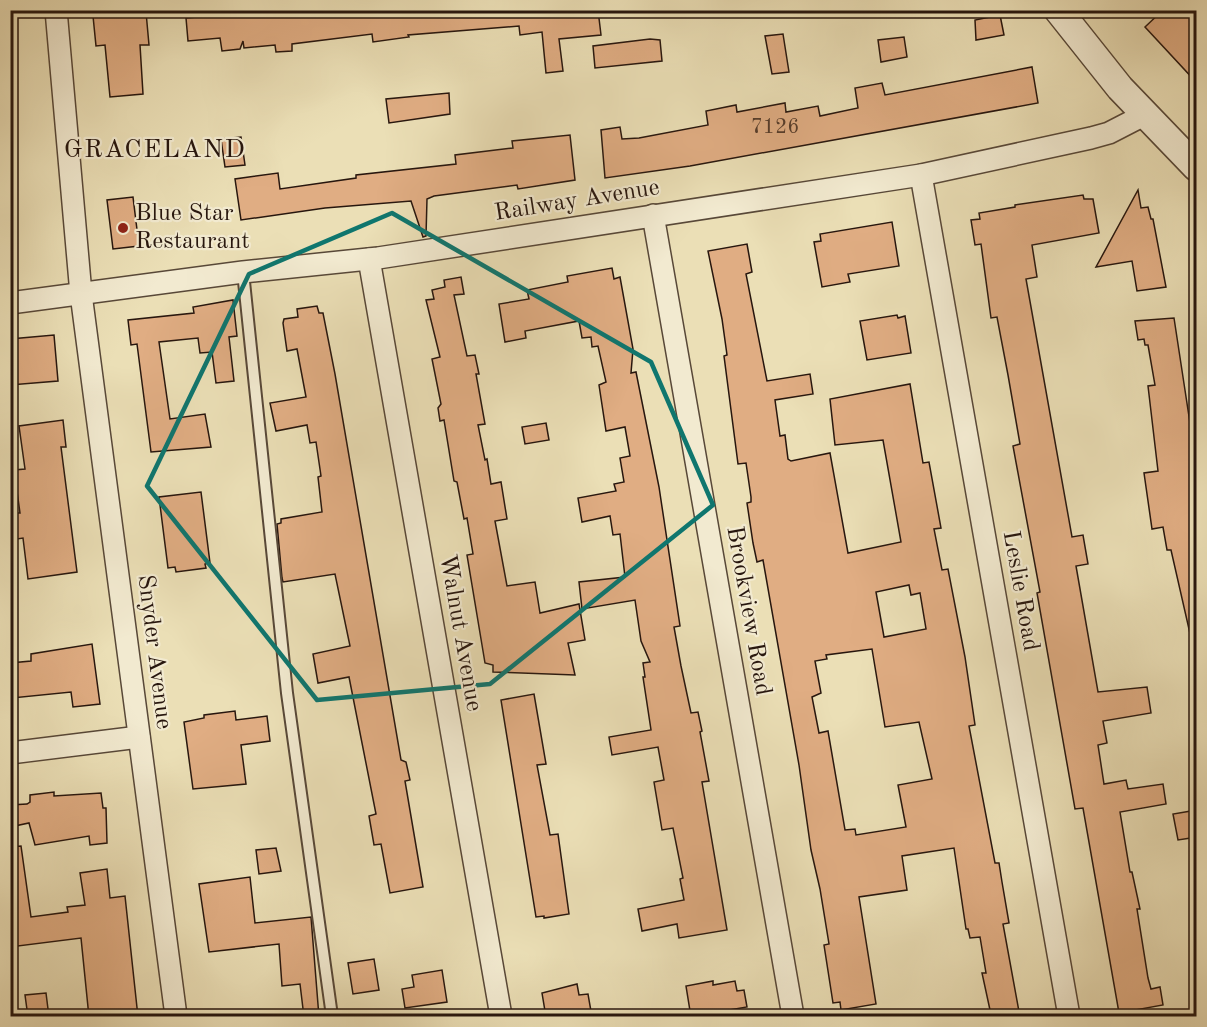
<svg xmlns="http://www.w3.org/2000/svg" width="1207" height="1027" font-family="'Old Standard TT',serif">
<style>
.building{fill:#e0ad83;stroke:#27160e;stroke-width:1.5;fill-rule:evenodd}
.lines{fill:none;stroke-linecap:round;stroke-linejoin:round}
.service-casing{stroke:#584838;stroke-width:14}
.minor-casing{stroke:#584838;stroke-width:24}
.tertiary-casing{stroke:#584838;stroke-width:30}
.service{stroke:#f2ead0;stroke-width:10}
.minor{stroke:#f2ead0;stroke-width:21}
.tertiary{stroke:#f2ead0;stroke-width:27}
.marked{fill:none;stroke:#0f766e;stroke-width:4.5;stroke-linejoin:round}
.poi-dot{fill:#8f2418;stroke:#f2ead0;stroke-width:2}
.labels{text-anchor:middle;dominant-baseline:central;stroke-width:4.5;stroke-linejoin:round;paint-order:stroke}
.number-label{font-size:21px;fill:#553c2b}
.street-label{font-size:24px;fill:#27160e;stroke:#f2ead0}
.poi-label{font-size:24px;fill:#27160e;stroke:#f2ead0;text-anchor:start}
.neighbourhood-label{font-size:26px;letter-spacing:1.5px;fill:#27160e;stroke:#f2ead0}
</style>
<rect width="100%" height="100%" fill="#ebdfb6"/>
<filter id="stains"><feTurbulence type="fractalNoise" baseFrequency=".00333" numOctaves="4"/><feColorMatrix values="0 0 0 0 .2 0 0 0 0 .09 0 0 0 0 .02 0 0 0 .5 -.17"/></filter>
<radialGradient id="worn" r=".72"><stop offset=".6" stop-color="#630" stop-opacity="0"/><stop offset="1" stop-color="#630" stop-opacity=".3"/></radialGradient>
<g class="building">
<path d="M241,10H598L601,35L559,39L563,71L546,73L542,32L520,35L519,26L408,35L409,37L373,42L372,34L292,44V51L276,52L275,45L244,48L243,41L240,49L222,51L220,38L188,41L186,18L241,13Z"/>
<path d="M1163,10H1197V83L1145,27Z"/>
<path d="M146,12L149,45H140L143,94L110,97L105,45L96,46L93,16Z"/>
<path d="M1000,15L1004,35L976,40L975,20Z"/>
<path d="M783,34L789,72L772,74L765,36Z"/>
<path d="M904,37L907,57L881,62L878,40Z"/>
<path d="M650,39L660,40L662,61L595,68L593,46Z"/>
<path d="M1032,67L1038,103L690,166L605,178L601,130L620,127L622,139L639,138L708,125L706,111L736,105L737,112L785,103L786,112L818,106L820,116L858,108L855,88L882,83L885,95Z"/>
<path d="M449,93L450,114L389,123L386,99Z"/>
<path d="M570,135L575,180L518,189L517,185L434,196L427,199L426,236L423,237L411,201L325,208L241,220L235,179L278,173L280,189L356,178V175L456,164L455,155L513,148L512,141Z"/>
<path d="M241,137L245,165L225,167L221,139Z"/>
<path d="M1138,190L1141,208L1148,207L1151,219H1153L1166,287L1137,291L1132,261L1096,267Z"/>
<path d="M1083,195L1084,199H1093L1099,233L1032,245L1037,277L1026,279L1072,537L1083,535L1088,564L1076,566L1098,692L1147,687L1151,713L1103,721L1107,743L1098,745L1104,784L1126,780L1128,789L1163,784L1166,804L1120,812L1130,872H1132L1140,909H1137L1148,978L1151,989L1160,987L1163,1005L1119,1013L1083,808L1075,809L1037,593L1040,592L1013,446L1020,444L1008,375L997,317L991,318L981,244L975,245L971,220L980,219L979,213L1015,207V205Z"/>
<path d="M133,197L139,246L113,249L107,200Z"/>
<path d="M892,222L899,266L848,274L850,282L822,287L814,242L821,241L820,234Z"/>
<path d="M747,244L752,272L746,274L767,381L810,374L813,394L775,400L780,436L785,435L788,459L791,461L830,453L848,553L901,542L883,440L835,445L830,399L910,384L923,463L929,462L941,528L934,529L942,570L948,569L965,657L975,725L969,726L995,863H999L1002,882L1009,923L1003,924L1020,1017H993L990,1010L982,973H986L980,937L970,938L968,929H966L954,848L902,856L907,890L859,897L876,1004L841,1010L840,1002L833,1003L824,945L829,944L820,889L811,850L799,765L763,560L757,562L753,543L747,503L751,502V497L746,463L738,464L724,356L727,355L722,319L708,251ZM909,585L911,595L920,593L926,629L884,637L876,592ZM872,649L885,727L919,722L932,779L898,785L906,827L856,835L855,829L845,830L828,731L819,733L812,697L821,693L815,661L827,659L826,655Z"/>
<path d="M612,268L614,279L620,277L633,349L631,373L636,372L659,487L680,626L674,627L681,666L691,713L698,712L702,731L700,732L709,781L702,782L727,930L679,938L677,924L642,931L638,909L684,900L680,879L683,878L673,828L662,830L654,782L664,780L658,747L612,755L609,737L651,730L643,677H645L643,663L650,662L641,641L635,600L582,609L579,582L625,577L620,534L613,535L610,516L582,522L578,498L616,491L614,484L624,482L620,458L630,456L625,427L606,431L599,385L606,382L598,346L592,347L591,337L582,338L579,321L525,331L526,338L505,342L499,304L529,299L527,290L568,282L567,276Z"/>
<path d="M461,277L464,294L454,295L467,356L475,355L479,374H476L485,424L478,425L485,460L487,459L491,484L501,482L507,519L495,521L507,586L535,582L540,613L579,604L585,640L568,643L575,675L493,672V665L485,663L467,555L473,554L467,518L464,519L457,482L454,481L444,420L440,421L438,408L441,404L432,359L440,357L426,300L434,299L432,290L445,287L444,280Z"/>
<path d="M233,300L237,336L229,337L234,381L216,383L212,352L200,353L198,338L159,342L170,419L205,414L211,447L151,452L137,344L131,345L128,320L194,313L193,307Z"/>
<path d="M317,306L319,313H323L335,374L401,760L406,762L410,780L405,781L423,887L390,893L381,844L374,845L369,816L376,814L349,677L318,683L313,654L350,646L335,574L283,582L282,578L277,524L281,523V519L322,512L318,477L321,476L316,442L310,443L307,425L276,431L270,403L306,397L297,349L287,351L283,323L284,319L298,317L297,309Z"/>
<path d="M897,315L898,318L905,316L911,353L867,360L860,321Z"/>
<path d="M1174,318L1197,469V637L1191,638L1171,550H1167L1163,527L1152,529L1144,473L1158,471L1148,386L1155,385L1148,345H1145L1144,339L1138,340L1135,321Z"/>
<path d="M54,335L58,381L10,385V339Z"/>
<path d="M63,420L66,447H61L77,572L28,579L23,538L17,539L14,513H20L14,470L25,469L19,426Z"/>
<path d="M546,423L549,440L525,444L522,427Z"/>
<path d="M201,492L210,563L205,564L206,568L176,572L175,567L168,568L159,497Z"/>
<path d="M92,644L100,704L73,707L71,692L12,698L10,663L31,661V654Z"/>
<path d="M534,694L546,764L537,765L550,835L558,834L569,914L544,918V916L536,917L501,700Z"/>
<path d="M235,711L236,720L267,716L270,741L241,745L246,784L193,789L184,722L204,718V715Z"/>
<path d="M54,792V796L101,793L103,808H106L107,843L90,845L89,836L35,845L29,823L10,827V805L27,804L30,802V795Z"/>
<path d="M1197,810V837L1178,840L1173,814Z"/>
<path d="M21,846L31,917L68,912L67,907L85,905L80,873L107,869L110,898L125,896L138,1017H89L81,938L10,947V847Z"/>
<path d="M276,848L281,871L259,874L256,850Z"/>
<path d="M250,877L255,923L311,917L319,1017H304L300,984L282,986L279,944L209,952L199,884Z"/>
<path d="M374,959L379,990L353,994L348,963Z"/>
<path d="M442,970L447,1002L405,1008L402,989L414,987L412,975Z"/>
<path d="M713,981V985L735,981L737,991L744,990L747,1007L717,1012L718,1015L691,1017L686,986Z"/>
<path d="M577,984L579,995L588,994L592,1017H546L542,993Z"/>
<path d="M46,993L49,1017H28L25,995Z"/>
</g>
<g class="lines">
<g class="service-casing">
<path id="service" d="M243,272L287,693L332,1016"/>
</g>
<g class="minor-casing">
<g id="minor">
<path d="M56,10L81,294L176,1016"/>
<path d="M921,175L1069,1016"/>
<path d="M653,215L793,1016"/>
<path d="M369,259L501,1016"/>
<path d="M10,303L243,272L378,258L921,175L1091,138L1109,133L1144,115"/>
<path d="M10,753L139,737"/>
</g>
</g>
<g class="tertiary-casing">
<path id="tertiary" d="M1058,10L1120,88L1196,167"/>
</g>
<use href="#service" class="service"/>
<use href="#minor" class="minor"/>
<use href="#tertiary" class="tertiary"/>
</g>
<path class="marked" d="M392,213L651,362L713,505L490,684L317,700L147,486L249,274Z"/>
<circle class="poi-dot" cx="123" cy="228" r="6"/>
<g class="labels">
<g class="number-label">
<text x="775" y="127">7126</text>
</g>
<g class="street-label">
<text transform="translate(577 201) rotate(-9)">Railway Avenue</text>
<text transform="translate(1020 591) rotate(80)">Leslie Road</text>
<text transform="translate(748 611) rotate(80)">Brookview Road</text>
<text transform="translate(460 633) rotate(80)">Walnut Avenue</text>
<text transform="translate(154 652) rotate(83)">Snyder Avenue</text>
</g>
<g class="poi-label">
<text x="135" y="214">Blue Star<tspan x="135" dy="28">Restaurant</tspan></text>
</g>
<g class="neighbourhood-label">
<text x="155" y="150">GRACELAND</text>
</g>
</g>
<rect width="1207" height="1027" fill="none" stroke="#ebdfb6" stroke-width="36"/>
<rect x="12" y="12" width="1183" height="1003" fill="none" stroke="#27160e" stroke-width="3"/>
<rect x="18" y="18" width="1171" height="991" fill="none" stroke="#27160e" stroke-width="1.5"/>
<rect width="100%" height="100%" filter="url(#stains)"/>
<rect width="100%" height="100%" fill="url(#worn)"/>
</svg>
